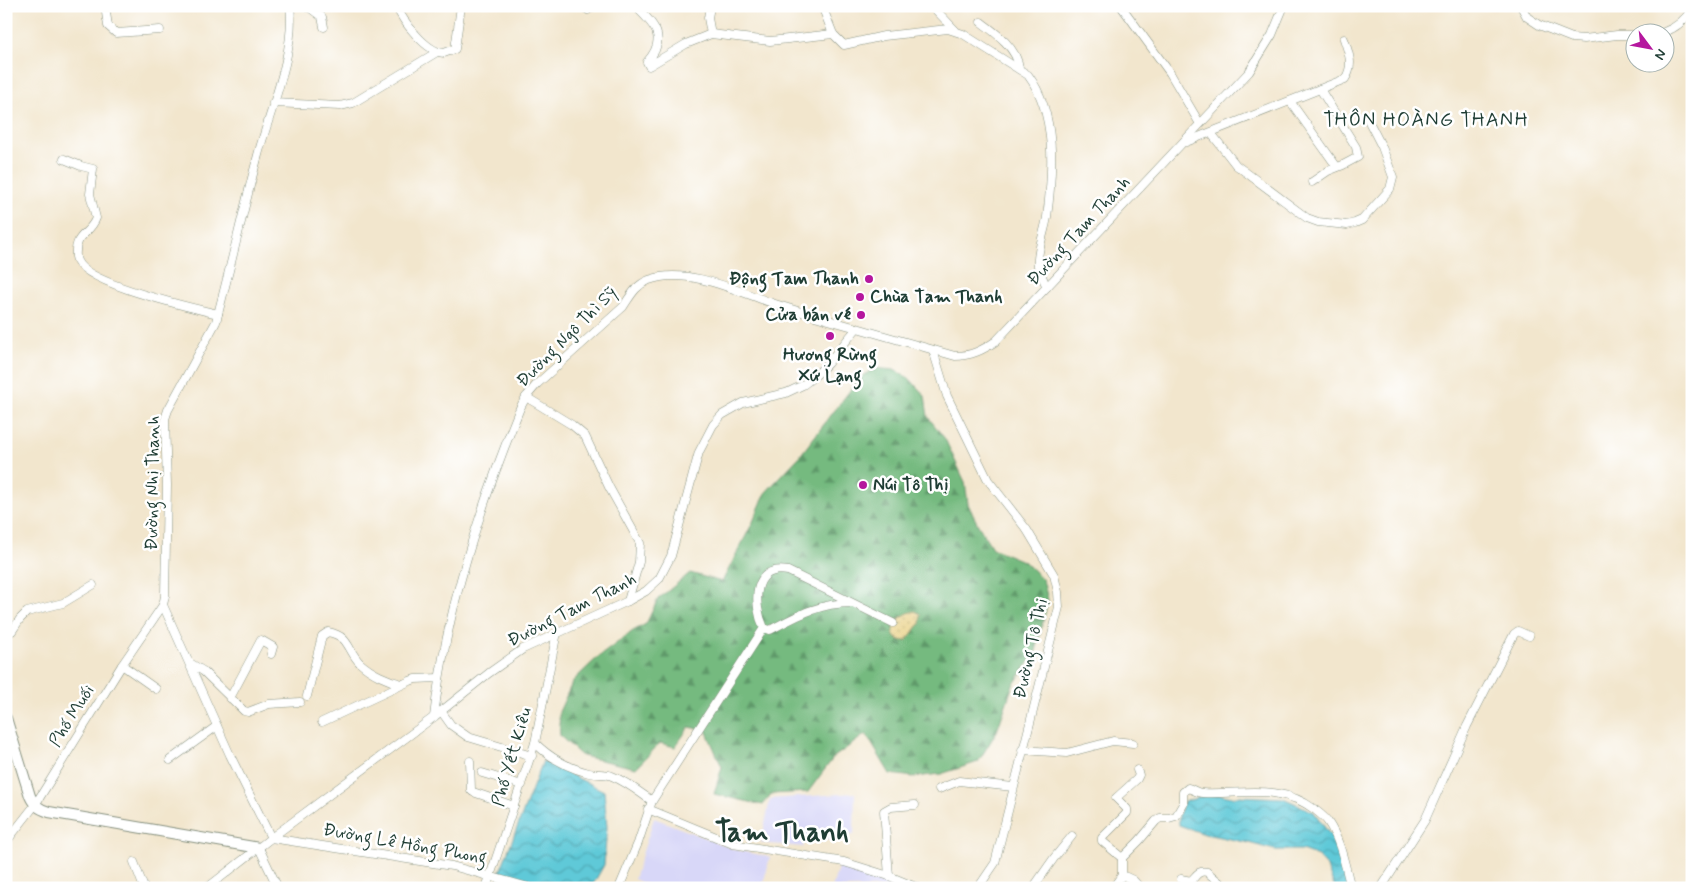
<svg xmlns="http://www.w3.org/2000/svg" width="1698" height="894" font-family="Mynerve,sans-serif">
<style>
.built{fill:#d8d7f8}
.forest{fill:url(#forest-firs);stroke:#4a7c5a;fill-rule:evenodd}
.sand{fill:url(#sand-dots);stroke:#868c69}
.water{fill:url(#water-waves);stroke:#3f8386}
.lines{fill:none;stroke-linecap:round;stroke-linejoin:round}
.minor-casing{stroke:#889280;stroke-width:9}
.major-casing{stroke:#889280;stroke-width:12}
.minor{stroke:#fff;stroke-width:8}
.major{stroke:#fff;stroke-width:10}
.poi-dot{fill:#b5179e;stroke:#fff;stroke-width:2}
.labels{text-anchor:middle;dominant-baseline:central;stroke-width:5;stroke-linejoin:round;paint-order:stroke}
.street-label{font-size:18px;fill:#1f3d34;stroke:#fff}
.poi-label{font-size:18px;font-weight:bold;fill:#1f3d34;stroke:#fff;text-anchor:end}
.quarter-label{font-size:20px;letter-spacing:1px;fill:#1f3d34;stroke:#fff}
.town-label{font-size:28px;font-weight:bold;fill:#1f3d34;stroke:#fff}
</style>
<defs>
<pattern id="forest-firs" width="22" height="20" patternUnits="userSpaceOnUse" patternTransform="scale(1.25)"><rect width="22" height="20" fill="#74ba7f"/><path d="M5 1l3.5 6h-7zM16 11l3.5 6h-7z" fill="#5f9869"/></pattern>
<pattern id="sand-dots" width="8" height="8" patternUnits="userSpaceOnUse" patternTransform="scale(1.25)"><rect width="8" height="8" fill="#eeda9e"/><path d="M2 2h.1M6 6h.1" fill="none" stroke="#ccbc89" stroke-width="1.8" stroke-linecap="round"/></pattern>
<pattern id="water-waves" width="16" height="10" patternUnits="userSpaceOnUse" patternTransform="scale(1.25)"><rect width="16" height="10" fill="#5fc9d8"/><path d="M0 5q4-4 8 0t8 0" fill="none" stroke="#4ea4b0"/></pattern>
</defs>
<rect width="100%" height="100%" fill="#fff"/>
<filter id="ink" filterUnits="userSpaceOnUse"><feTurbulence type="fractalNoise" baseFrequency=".02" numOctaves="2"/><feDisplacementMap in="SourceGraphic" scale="10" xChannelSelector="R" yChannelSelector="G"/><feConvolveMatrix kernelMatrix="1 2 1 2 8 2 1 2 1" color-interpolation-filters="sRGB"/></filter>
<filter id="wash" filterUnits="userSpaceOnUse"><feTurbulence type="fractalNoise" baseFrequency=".0096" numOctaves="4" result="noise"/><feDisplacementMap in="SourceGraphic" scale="20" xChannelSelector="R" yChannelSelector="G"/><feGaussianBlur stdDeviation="1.12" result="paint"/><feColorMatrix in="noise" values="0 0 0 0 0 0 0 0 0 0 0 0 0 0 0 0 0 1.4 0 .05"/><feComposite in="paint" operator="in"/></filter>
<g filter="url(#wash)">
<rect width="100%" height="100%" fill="#f2e6cd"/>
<g class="built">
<path d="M855,793L854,834H842L841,841L803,838V847L761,843L770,799Z"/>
<path d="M654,818L736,850L770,857L762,888H654L634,879Z"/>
<path d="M839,864L860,870L907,888H832Z"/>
</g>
<path class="forest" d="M874,368L894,370L909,378L925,396L928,417L945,439L965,482L968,504L978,525L992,548L1025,562L1043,580L1048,600L1036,651L1012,687L997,731L978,762L941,774L914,777L890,774L866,734L834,757L808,792L771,794L763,805L714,794L722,767L706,730L689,727L675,747L660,743L636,768L582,756L560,736L559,712L573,681L597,658L633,631L646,624L658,599L690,573L722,582L752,524L766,492L799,457L858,380ZM915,611L920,613C921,625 913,632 906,641L896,637L893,629L894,624L900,617Z"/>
<path class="sand" d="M915,611L921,614L920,624L906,641C881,640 896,614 915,611Z"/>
<g class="water">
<path d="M543,761L604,791L607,827L604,865L591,888H545L499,874Z"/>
<path d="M1213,793L1232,797L1239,796L1283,798L1314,812L1335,842L1350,888H1335L1326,865L1318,856L1302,850H1275L1245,842L1205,834L1179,825V815L1184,802Z"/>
</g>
</g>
<g filter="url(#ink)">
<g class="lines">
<g class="minor-casing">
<g id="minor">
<path d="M105,6L108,26L116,33L160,30"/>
<path d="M290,6C296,52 270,110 258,155C244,207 232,261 218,314L216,322L168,410L165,419L167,485L165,596L163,605L230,755L271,838L452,866L532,888"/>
<path d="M303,6L310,8L322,17L324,27"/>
<path d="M396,6C403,21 426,52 444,53L455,49L461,6"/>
<path d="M582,6L588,10L593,6"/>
<path d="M635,6C655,25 668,38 647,62L649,66L686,44L711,34L770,41L833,34"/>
<path d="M710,6L708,18L711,34"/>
<path d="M822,6L833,34L844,45L884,36L948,29L963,34L1028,75C1057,114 1053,171 1047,217C1045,231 1036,253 1038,266C1040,273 1044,281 1047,287"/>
<path d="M932,6L955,30"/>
<path d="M1121,6L1170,73L1200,124"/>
<path d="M1521,6L1527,17L1539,25L1572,38L1584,39L1617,35H1636"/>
<path d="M981,22C996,33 1017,48 1019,68"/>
<path d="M1664,32C1676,28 1685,20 1692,9"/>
<path d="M1290,101L1337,167"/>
<path d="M273,103L340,106L353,103L437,52"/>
<path d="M1211,133L1236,165L1307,218L1318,222L1347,225L1355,223L1362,220L1390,189L1393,177L1382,147L1366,116"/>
<path d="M1186,142L1345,79C1354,66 1349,53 1344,39"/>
<path d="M64,159L81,166L93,169L90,194L96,218C90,235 74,233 76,257C78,283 194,308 218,314"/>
<path d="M1312,182L1328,171L1343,165L1358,157L1356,147L1320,89"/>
<path d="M933,350L947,396L988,480L1027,530L1054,575L1058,592L1059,607L995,863L978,888"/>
<path d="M526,397L572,425L585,436L609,487L640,543L639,562L628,601"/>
<path d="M852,603C820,603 798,615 770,630L764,628C753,605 752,564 788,571L893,623"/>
<path d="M6,634L12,631L20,619L27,612L63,603L93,585"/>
<path d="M190,663L203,671L244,711L248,712L269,704L300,702"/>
<path d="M122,665L156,689"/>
<path d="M307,696L322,636L328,632C350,636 347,650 360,663C371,673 388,681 402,684"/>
<path d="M230,698L261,640L273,647L271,654"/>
<path d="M441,711L451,725L468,737L532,756"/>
<path d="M434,717C446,610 480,507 520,408L526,397L537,384L623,307C631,295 636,285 649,280C685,266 738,291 772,303C800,312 828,320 857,328"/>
<path d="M322,722L410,681L415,679L439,678"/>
<path d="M535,743C550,758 569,768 589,773C597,775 605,773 612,776C627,782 639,792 652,801"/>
<path d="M1022,750L1067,753L1113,741L1133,743"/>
<path d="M170,760L217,726"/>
<path d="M470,761L471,790L473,792L514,806"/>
<path d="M482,773L522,785"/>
<path d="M939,789L959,781L1013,787"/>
<path d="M648,809L733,844L844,862L889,876L918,888"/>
<path d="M6,842L35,805L122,665L163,605"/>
<path d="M259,848L278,888"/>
<path d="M1122,858L1102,841V838L1127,813V809L1116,798L1137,779L1139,775L1137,770"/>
<path d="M134,862L144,888"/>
<path d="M1122,875L1133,880L1140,888"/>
<path d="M889,876L884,811L891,807L915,805"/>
<path d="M1181,879L1191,881C1196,876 1198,870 1207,872L1226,888"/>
<path d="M207,888L271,838L434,717L489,673L523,649L628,601L646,591L659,579L671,556L699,452L713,425L722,415L743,403L786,393L803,385L816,375L828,363L857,328L955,356C971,356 983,350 996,341L1249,72L1272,35L1284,6"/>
<path d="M486,888L535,743L557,632"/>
<path d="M619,888L638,843L652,801L764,628"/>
<path d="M1033,888L1054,858L1072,836"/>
<path d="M1113,888L1122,875V858L1139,841L1156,821L1160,818H1169L1176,816L1183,804V792L1188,788C1193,789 1197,793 1202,793C1242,795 1279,783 1314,809C1319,813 1325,817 1328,822C1341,841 1345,866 1351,888"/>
<path d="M1381,888L1425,820L1467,726L1514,634L1518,631L1529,636"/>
</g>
</g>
<g class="major-casing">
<path id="major" d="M6,718L30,796C34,805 39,809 49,812L259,848"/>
</g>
<use href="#minor" class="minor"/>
<use href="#major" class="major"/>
</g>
</g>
<g class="poi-dot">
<circle cx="869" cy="279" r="5"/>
<circle cx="860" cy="297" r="5"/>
<circle cx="861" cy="315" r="5"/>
<circle cx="830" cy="336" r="5"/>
<circle cx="863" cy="485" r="5"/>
</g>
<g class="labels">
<g class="street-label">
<text transform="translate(1079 231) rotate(-47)">Đường Tam Thanh</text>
<text transform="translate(567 337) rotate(-45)">Đường Ngô Thì Sỹ</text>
<text transform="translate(153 483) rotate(-89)">Đường Nhị Thanh</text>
<text transform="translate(572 610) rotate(-27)">Đường Tam Thanh</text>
<text transform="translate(1031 649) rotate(-77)">Đường Tô Thị</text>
<text transform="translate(72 716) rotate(-58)">Phố Muối</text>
<text transform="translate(512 757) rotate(-74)">Phố Yết Kiêu</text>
<text transform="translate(405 844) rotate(10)">Đường Lê Hồng Phong</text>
</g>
<g class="poi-label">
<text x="859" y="279">Động Tam Thanh</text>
<text x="870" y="297" text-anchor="start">Chùa Tam Thanh</text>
<text x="851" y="315">Cửa bán vé</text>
<text x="830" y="355" text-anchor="middle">Hương Rừng<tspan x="830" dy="21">Xứ Lạng</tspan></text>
<text x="873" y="485" text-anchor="start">Núi Tô Thị</text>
</g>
<g class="quarter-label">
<text x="1426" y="120">THÔN HOÀNG THANH</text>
</g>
<g class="town-label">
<text x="782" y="833">Tam Thanh</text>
</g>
</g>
<rect width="1698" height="894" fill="none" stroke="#fff" stroke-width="25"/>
<g transform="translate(1650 48) rotate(122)"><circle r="24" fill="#ffffff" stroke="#a5b1ae"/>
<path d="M0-4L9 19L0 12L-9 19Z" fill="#b5179e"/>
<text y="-8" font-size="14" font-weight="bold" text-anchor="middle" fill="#1f3d34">N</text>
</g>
</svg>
